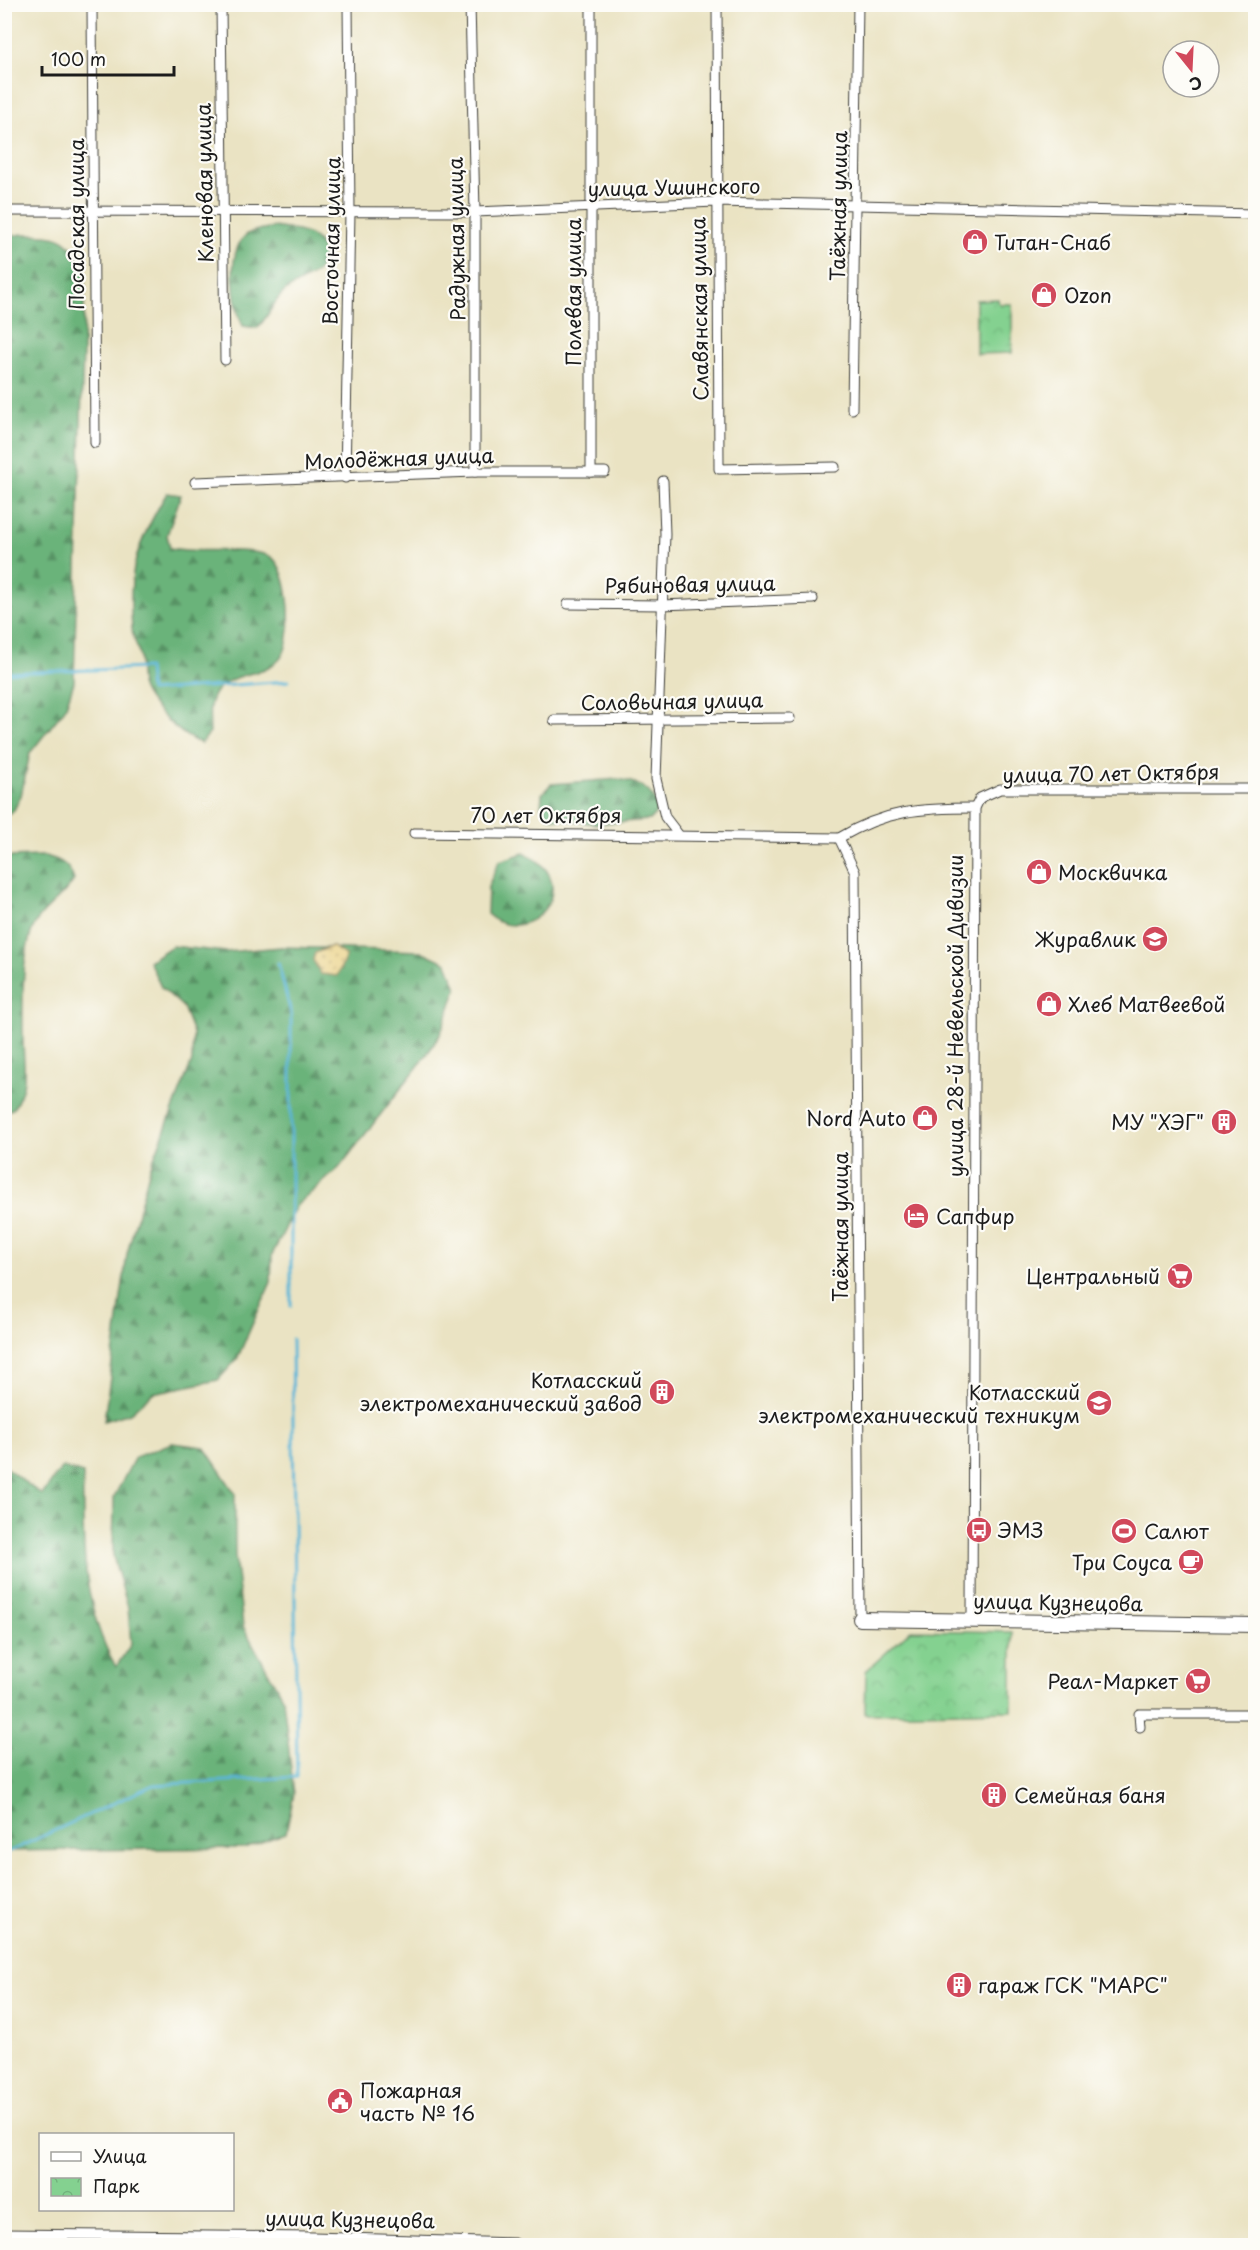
<svg xmlns="http://www.w3.org/2000/svg" width="1260" height="2250" font-family="'Playpen Sans',sans-serif">
<style>
.forest{fill:url(#forest-firs);stroke:#44684b;stroke-width:1.5}
.sand{fill:url(#sand-dots);stroke:#857b5d;stroke-width:1.5}
.park{fill:url(#park-crowns);stroke:#507656;stroke-width:1.5}
.lines{fill:none;stroke-linecap:round;stroke-linejoin:round}
.stream{stroke:#5ab6d8;stroke-width:3}
.street-casing{stroke:#3b3a35;stroke-width:11}
.secondary-casing{stroke:#3b3a35;stroke-width:16}
.street{stroke:#fff;stroke-width:9}
.secondary{stroke:#fff;stroke-width:14}
.labels{text-anchor:middle;dominant-baseline:central;stroke-width:4.5;stroke-linejoin:round;paint-order:stroke}
.street-label{font-size:20px;fill:#1c1c1c;stroke:#fdfcf7}
.poi-label{font-size:20px;fill:#1c1c1c;stroke:#fdfcf7;text-anchor:start}
</style>
<defs>
<pattern id="forest-firs" width="22" height="20" patternUnits="userSpaceOnUse" patternTransform="scale(1.5)"><rect width="22" height="20" fill="#6bb37a"/><path d="M5 1l3.5 6h-7zM16 11l3.5 6h-7z" fill="#579163"/></pattern>
<pattern id="sand-dots" width="8" height="8" patternUnits="userSpaceOnUse" patternTransform="scale(1.5)"><rect width="8" height="8" fill="#eeda9e"/><path d="M2 2h.1M6 6h.1" fill="none" stroke="#ccba88" stroke-width="1.8" stroke-linecap="round"/></pattern>
<pattern id="park-crowns" width="20" height="18" patternUnits="userSpaceOnUse" patternTransform="scale(1.5)"><rect width="20" height="18" fill="#84d190"/><path d="M2 6a3 3 0 1 1 6 0M12 15a3 3 0 1 1 6 0" fill="none" stroke="#71b37c"/></pattern>
</defs>
<rect width="100%" height="100%" fill="#fdfcf7"/>
<filter id="ink" filterUnits="userSpaceOnUse"><feTurbulence type="fractalNoise" baseFrequency=".0167" numOctaves="2"/><feDisplacementMap in="SourceGraphic" scale="12" xChannelSelector="R" yChannelSelector="G"/><feConvolveMatrix kernelMatrix="1 2 1 2 8 2 1 2 1" color-interpolation-filters="sRGB"/></filter>
<filter id="wash" filterUnits="userSpaceOnUse"><feTurbulence type="fractalNoise" baseFrequency=".008" numOctaves="4" result="noise"/><feDisplacementMap in="SourceGraphic" scale="24" xChannelSelector="R" yChannelSelector="G"/><feGaussianBlur stdDeviation="1.35" result="paint"/><feColorMatrix in="noise" values="0 0 0 0 0 0 0 0 0 0 0 0 0 0 0 0 0 1.4 0 .05"/><feComposite in="paint" operator="in"/></filter>
<g filter="url(#wash)">
<rect width="100%" height="100%" fill="#eae3c3"/>
<g class="forest">
<path d="M273,227C295,230 323,231 323,258C323,264 319,270 314,274C304,281 291,285 282,294C272,304 268,318 257,328L243,326C233,305 226,252 246,235C252,230 265,229 273,227Z"/>
<path d="M23,234C64,235 70,236 85,276L74,682L65,709L30,753L21,796L14,810L5,816L4,237Z"/>
<path d="M167,493L181,495L167,535L170,548C196,554 252,546 271,557C291,569 296,644 279,660C261,677 229,672 215,693C207,705 210,719 210,733L201,743C182,737 149,706 142,687C138,677 141,669 140,660C140,649 132,639 132,628C127,570 137,543 167,493Z"/>
<path d="M618,779C640,783 652,788 659,810L649,820L596,824L550,818L541,807L542,794L551,784Z"/>
<path d="M524,853C588,882 528,952 487,914L488,887L499,861Z"/>
<path d="M45,856C61,860 69,864 74,880C62,899 38,911 31,933C21,965 23,1005 23,1038C23,1067 30,1083 13,1109L5,1111V857Z"/>
<path d="M172,946L226,952L281,947L421,951L447,963L457,988L441,1033L426,1056L339,1168L297,1205L272,1255L271,1282L237,1359L218,1380L153,1393L130,1413L104,1421L127,1254L150,1168L192,1061L193,1033L183,1007L161,987L149,961Z"/>
<path d="M172,1443L204,1447L235,1493V1556L243,1626L283,1699L294,1794L286,1833L245,1848L5,1851V1467L42,1495L62,1467L83,1474C82,1541 82,1608 116,1667L131,1644L128,1608L113,1556L114,1497L135,1457Z"/>
</g>
<path class="sand" d="M332,946L346,956L337,976L321,974L313,960L315,953Z"/>
<g class="park">
<path d="M998,299L999,304H1012V353L976,354V300Z"/>
<path d="M911,1630L1012,1632V1711L865,1714L866,1671Z"/>
</g>
<g class="lines">
<g class="stream">
<path d="M4,673L148,668L150,691L289,681"/>
<path d="M278,963L291,1013V1306"/>
<path d="M4,1854L153,1785L297,1777L292,1339"/>
</g>
</g>
</g>
<g filter="url(#ink)">
<g class="lines">
<g class="street-casing">
<g id="street">
<path d="M92,4L95,443"/>
<path d="M221,4L225,360"/>
<path d="M470,4L475,212V472"/>
<path d="M591,4V472"/>
<path d="M717,4L719,469L835,467"/>
<path d="M4,211L475,212L716,202L1256,214"/>
<path d="M852,409L858,4"/>
<path d="M345,478L350,212L348,4"/>
<path d="M663,481L665,534L656,779L665,817L678,834"/>
<path d="M195,482L475,472H605"/>
<path d="M568,604L662,605L813,599"/>
<path d="M554,720L790,718"/>
<path d="M414,833L839,838C886,810 922,808 975,808"/>
<path d="M839,838L855,872L860,1619"/>
<path d="M972,1620L975,808L980,798L1000,789H1256"/>
<path d="M1140,1727L1139,1714H1256"/>
<path d="M4,2234L313,2237L515,2243V2246"/>
</g>
</g>
<g class="secondary-casing">
<path id="secondary" d="M860,1619L1256,1625"/>
</g>
<use href="#street" class="street"/>
<use href="#secondary" class="secondary"/>
</g>
</g>
<defs>
<g id="shop-disc" transform="scale(1.35)"><circle r="9.5" fill="#d1495b" stroke="#fdfcf7"/><path d="M-5-2.5h2.3a2.7 3.5 0 0 1 5.4 0H5L5.5 6h-11ZM-1.5-2.5h3a1.5 2.3 0 0 0-3 0Z" fill="#fff"/></g>
<g id="school-disc" transform="scale(1.35)"><circle r="9.5" fill="#d1495b" stroke="#fdfcf7"/><path d="M0-5L7-2L0 1L-7-2ZM-4 1L0 2.5L4 1V4Q0 6-4 4Z" fill="#fff"/></g>
<g id="building-disc" transform="scale(1.35)"><circle r="9.5" fill="#d1495b" stroke="#fdfcf7"/><path d="M-4-6H4V6H1V3H-1V6H-4ZM-2.5-4.3h1.7v1.8h-1.7ZM.8-4.3h1.7v1.8H.8ZM-2.5-1h1.7V.8h-1.7ZM.8-1h1.7V.8H.8Z" fill="#fff"/></g>
<g id="hotel-disc" transform="scale(1.35)"><circle r="9.5" fill="#d1495b" stroke="#fdfcf7"/><path d="M-6-4.5h1.5V1H6V5H4.5V3h-9V5H-6ZM-4 0a1.8 1.8 0 1 1 3.6 0ZM.5 0V-2.5h3Q6-2.5 6 0Z" fill="#fff"/></g>
<g id="supermarket-disc" transform="scale(1.35)"><circle r="9.5" fill="#d1495b" stroke="#fdfcf7"/><path d="M-6-5.5h2.5l.6 2H6L4.5 2H-2.5L-4.4-4H-6ZM-1.5 3.2a1.3 1.3 0 1 0 .1 0ZM3 3.2a1.3 1.3 0 1 0 .1 0Z" fill="#fff"/></g>
<g id="university-disc" transform="scale(1.35)"><circle r="9.5" fill="#d1495b" stroke="#fdfcf7"/><path d="M0-5L7-2L0 1L-7-2ZM-4 1L0 2.5L4 1V4Q0 6-4 4Z" fill="#fff"/></g>
<g id="bus-disc" transform="scale(1.35)"><circle r="9.5" fill="#d1495b" stroke="#fdfcf7"/><path d="M-5-6H5V4H4V6H2V4H-2V6H-4V4H-5ZM-3.5-4V0h7V-4ZM-3.5 1.2v1.5H-2V1.2ZM2 1.2v1.5H3.5V1.2Z" fill="#fff"/></g>
<g id="stadium-disc" transform="scale(1.35)"><circle r="9.5" fill="#d1495b" stroke="#fdfcf7"/><path d="M0-5a6.5 5 0 1 0 0 10a6.5 5 0 1 0 0-10ZM-3.5-1.8h7v3.6h-7Z" fill="#fff"/></g>
<g id="cafe-disc" transform="scale(1.35)"><circle r="9.5" fill="#d1495b" stroke="#fdfcf7"/><path d="M-5.5-4.5H6V0H3Q3 3.5 0 3.5H-2.5Q-5.5 3.5-5.5 0ZM3-3.2v2h1.7v-2ZM-6 4.5H4V6H-6Z" fill="#fff"/></g>
<g id="civic-disc" transform="scale(1.35)"><circle r="9.5" fill="#d1495b" stroke="#fdfcf7"/><path d="M-.6-6.5H3V-4.5H.6V-3L4-1V1h2V6H-6V1h2V-1L-.6-3ZM-1.2 2.5V6h2.4V2.5Z" fill="#fff"/></g>
</defs>
<g fill-rule="evenodd">
<use href="#shop-disc" x="975" y="242"/>
<use href="#shop-disc" x="1044" y="295"/>
<use href="#shop-disc" x="1039" y="872"/>
<use href="#school-disc" x="1155" y="939"/>
<use href="#shop-disc" x="1049" y="1004"/>
<use href="#shop-disc" x="925" y="1118"/>
<use href="#building-disc" x="1224" y="1122"/>
<use href="#hotel-disc" x="916" y="1216"/>
<use href="#supermarket-disc" x="1180" y="1276"/>
<use href="#building-disc" x="662" y="1392"/>
<use href="#university-disc" x="1099" y="1403"/>
<use href="#bus-disc" x="979" y="1530"/>
<use href="#stadium-disc" x="1124" y="1531"/>
<use href="#cafe-disc" x="1191" y="1562"/>
<use href="#supermarket-disc" x="1198" y="1681"/>
<use href="#building-disc" x="994" y="1795"/>
<use href="#building-disc" x="959" y="1985"/>
<use href="#civic-disc" x="340" y="2101"/>
</g>
<g class="labels">
<g class="street-label">
<text transform="translate(204 183) rotate(-91)">Кленовая улица</text>
<text transform="translate(674 187) rotate(-1)">улица Ушинского</text>
<text transform="translate(838 206) rotate(-89)">Таёжная улица</text>
<text transform="translate(76 224) rotate(-90)">Посадская улица</text>
<text transform="translate(456 239) rotate(-91)">Радужная улица</text>
<text transform="translate(331 241) rotate(-89)">Восточная улица</text>
<text transform="translate(573 292) rotate(-90)">Полевая улица</text>
<text transform="translate(699 309) rotate(-91)">Славянская улица</text>
<text transform="translate(399 458) rotate(-2)">Молодёжная улица</text>
<text transform="translate(690 584) rotate(-1)">Рябиновая улица</text>
<text transform="translate(672 701) rotate(-1)">Соловьиная улица</text>
<text transform="translate(1111 773) rotate(-1)">улица 70 лет Октября</text>
<text x="546" y="815">70 лет Октября</text>
<text transform="translate(955 1016) rotate(-90)">улица 28-й Невельской Дивизии</text>
<text transform="translate(840 1227) rotate(-90)">Таёжная улица</text>
<text transform="translate(1058 1602) rotate(1)">улица Кузнецова</text>
<text transform="translate(350 2219) rotate(1)">улица Кузнецова</text>
</g>
<g class="poi-label">
<text x="994" y="242">Титан-Снаб</text>
<text x="1064" y="295">Ozon</text>
<text x="1058" y="872">Москвичка</text>
<text x="1136" y="939" text-anchor="end">Журавлик</text>
<text x="1068" y="1004">Хлеб Матвеевой</text>
<text x="906" y="1118" text-anchor="end">Nord Auto</text>
<text x="1204" y="1122" text-anchor="end">МУ "ХЭГ"</text>
<text x="936" y="1216">Сапфир</text>
<text x="1160" y="1276" text-anchor="end">Центральный</text>
<text x="642" y="1380" text-anchor="end">Котласский<tspan x="642" dy="23">электромеханический завод</tspan></text>
<text x="1080" y="1392" text-anchor="end">Котласский<tspan x="1080" dy="23">электромеханический техникум</tspan></text>
<text x="998" y="1530">ЭМЗ</text>
<text x="1144" y="1531">Салют</text>
<text x="1172" y="1562" text-anchor="end">Три Соуса</text>
<text x="1178" y="1681" text-anchor="end">Реал-Маркет</text>
<text x="1014" y="1795">Семейная баня</text>
<text x="978" y="1985">гараж ГСК "МАРС"</text>
<text x="360" y="2090">Пожарная<tspan x="360" dy="23">часть № 16</tspan></text>
</g>
</g>
<rect width="1260" height="2250" fill="none" stroke="#fdfcf7" stroke-width="24"/>
<rect x="39" y="2133" width="195" height="78" fill="#fdfcf7" stroke="#a3a29f" stroke-width="1.5"/>
<rect x="51" y="2152" width="30" height="9" fill="#ffffff" stroke="#a3a29f" stroke-width="1.5"/>
<text x="93" y="2163" font-size="18" fill="#1c1c1c">Улица</text>
<rect x="51" y="2178" width="30" height="18" fill="url(#park-crowns)" stroke="#a3a29f" stroke-width="1.5"/>
<text x="93" y="2193" font-size="18" fill="#1c1c1c">Парк</text>
<g transform="translate(1191 69) rotate(162)"><circle r="28" fill="#fdfcf7" stroke="#a3a29f" stroke-width="1.5"/>
<path d="M0-4.5L10 22L0 15L-10 22Z" fill="#d1495b"/>
<text y="-9" font-size="16" font-weight="bold" text-anchor="middle" fill="#1c1c1c">С</text>
</g>
<path d="M42 66v9h132v-9" fill="none" stroke="#1c1c1c" stroke-width="3"/>
<text x="51" y="66" font-size="18" fill="#1c1c1c" stroke="#fdfcf7" stroke-width="4.5" paint-order="stroke">100 m</text>
</svg>
